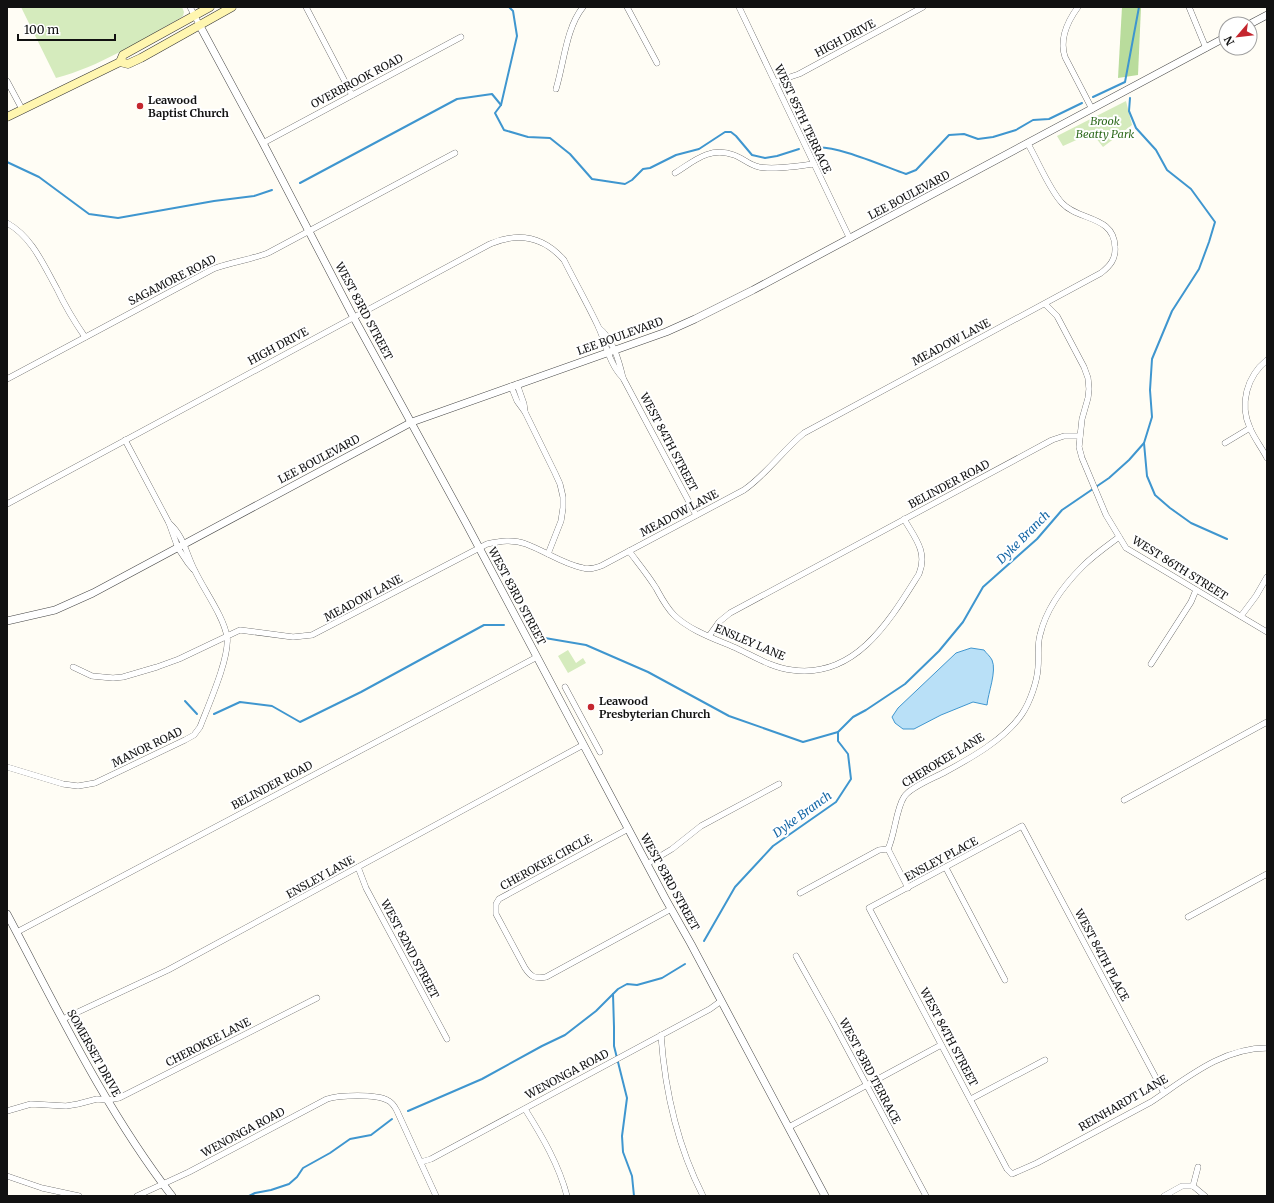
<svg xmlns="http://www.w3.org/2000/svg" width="1274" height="1203" font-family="Merriweather,serif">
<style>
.green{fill:#d5ebbd}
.forest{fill:#b9dc9c}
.water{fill:#b9e0f7;stroke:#3f96cf}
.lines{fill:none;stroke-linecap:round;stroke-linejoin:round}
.stream{stroke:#3f96cf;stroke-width:2}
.minor-casing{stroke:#444;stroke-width:6}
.tertiary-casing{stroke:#444;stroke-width:8}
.secondary-casing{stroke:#333;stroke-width:9}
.minor{stroke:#fff;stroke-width:5.5}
.tertiary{stroke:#fff;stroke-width:7}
.secondary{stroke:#fff6b0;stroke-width:8}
.poi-dot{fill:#c4262e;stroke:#fff;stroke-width:1.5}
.labels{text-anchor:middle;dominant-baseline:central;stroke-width:4;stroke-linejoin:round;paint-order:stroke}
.street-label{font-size:11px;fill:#111;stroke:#fff}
.poi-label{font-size:11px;font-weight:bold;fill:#111;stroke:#fff;text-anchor:start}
.park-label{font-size:11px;font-style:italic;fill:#2f6b1f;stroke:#fff}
.water-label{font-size:12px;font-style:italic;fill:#1768a6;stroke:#fff}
</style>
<rect width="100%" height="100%" fill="#fffdf5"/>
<g class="green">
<path d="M21,7H182L184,12L183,16L177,20C139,41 99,67 56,78Z"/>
<path d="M1126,101L1132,125L1103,147L1092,133L1063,146L1057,136Z"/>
<path d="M568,650L576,663L583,658L586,663L568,673L558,656Z"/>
</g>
<path class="forest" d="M1122,7H1141L1138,75L1118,78Z"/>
<path class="water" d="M971,648L984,650C986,653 990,656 992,660C997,671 988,693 987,705L973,702L941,715L914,729H903L895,723L892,717L898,708L956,653Z"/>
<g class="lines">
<g class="stream">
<path d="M1093,97L1125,82L1139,7"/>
<path d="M501,105L517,36L513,11L509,7"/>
<path d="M813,148C835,144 883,166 906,174L916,170L949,135L964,134L978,139L993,137L1016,130L1033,120L1049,119L1082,103"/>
<path d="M7,162L39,177L89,214L118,218L214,201L254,196L272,190"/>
<path d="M300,183L457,99L492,94L501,105L495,113L504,130L528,137L550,138L570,154L592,179L625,184L632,180L643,169L650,168L676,155L699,149L725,132H731L736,136L752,155L765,158L777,156L799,149"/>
<path d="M1144,443L1147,476L1155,495L1170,508L1191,523L1227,539"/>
<path d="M539,637L586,645L648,672L729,716L803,742L838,732"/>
<path d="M185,701L197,714"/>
<path d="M214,714L240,702L272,706L300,722L361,692L484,625H504"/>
<path d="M704,941L735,887L773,846L836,802L851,779L848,754L838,741V732L853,717L866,710L905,684L939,651L963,622L983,587L1037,539L1062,510L1109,478L1129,460L1144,443L1152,417L1150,390L1152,359L1172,311L1199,269L1209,242L1215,222L1191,189L1167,170L1156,150L1136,128L1129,111L1130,98"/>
<path d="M408,1111L482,1079L542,1046L565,1035L596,1011L613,994"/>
<path d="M249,1196L255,1193L271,1190L289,1184L297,1177L303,1168L330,1153L350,1139L371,1135L392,1119"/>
<path d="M634,1196L632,1176L623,1152L622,1136L627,1098L614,1046V1027L613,994L618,989L627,984L637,985L662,978L685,964"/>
</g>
<g class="minor-casing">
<g id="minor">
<path d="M190,7L200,26"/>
<path d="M306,7L352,95"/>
<path d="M627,7L657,63"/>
<path d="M739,7L850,239"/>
<path d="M1078,7C1067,22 1059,39 1065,57L1092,109"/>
<path d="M1189,7L1206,48"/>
<path d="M7,81L22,109"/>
<path d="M775,82L799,74L923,7"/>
<path d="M556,89C564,63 566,28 583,7"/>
<path d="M263,143L461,37"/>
<path d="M675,173C694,161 710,146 734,155C743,158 749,165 759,167C776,170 796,166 814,164"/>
<path d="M7,223C32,237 43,264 57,289C65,306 74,321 85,337"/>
<path d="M1045,304L1057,316L1084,367L1088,378L1089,389L1088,398L1082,419L1079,447L1082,458L1106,515L1126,548L1267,632"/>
<path d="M599,328C613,339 619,361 623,378L696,515"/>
<path d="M1267,360C1247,376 1239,404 1250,428C1254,438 1262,448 1267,458"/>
<path d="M7,379L213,269C231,262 250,260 268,253L455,153"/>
<path d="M517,384L524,404L525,412"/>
<path d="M511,386L517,401L525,412L555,473L560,484L563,497V508L561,521L548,554"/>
<path d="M125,440L169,523L178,548L188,563L193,569"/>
<path d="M1225,443L1250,428"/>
<path d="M7,504L490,244C518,232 543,236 564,260C575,282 587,303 598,326C606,343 609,364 623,378"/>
<path d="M629,551C638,563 648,575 656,588C661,597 666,607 674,615C690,631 718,640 738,649C755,657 773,668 792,670C856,679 890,620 919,574C928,552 915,538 904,519"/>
<path d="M1241,616L1256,596L1267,577"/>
<path d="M709,636L719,622L730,613L1052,440L1064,436H1080"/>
<path d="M1151,664L1191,602L1196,590"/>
<path d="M73,667L92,676L113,678L123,677L157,667L179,659L240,630L293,637L312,635L487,544C500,541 513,539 526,544C545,551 563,564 583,568C589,570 595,568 601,566L744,490C767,474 783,450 804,433L1101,273C1110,266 1116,259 1115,247C1114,215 1078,221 1062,203C1049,189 1038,161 1028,144"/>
<path d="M565,687L600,752"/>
<path d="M7,767L63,784L78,786L95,783L185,740L194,735L200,727C208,706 230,657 227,637C224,617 204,590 195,571C186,554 184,536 169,523"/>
<path d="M1124,800L1267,722"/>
<path d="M628,829L499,899L496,904V914L525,968C531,977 535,979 546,977L671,909"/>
<path d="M888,849C895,834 896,809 904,797C910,787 934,778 945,772C971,758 1005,739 1022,714C1030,702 1037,682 1038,668C1039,657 1037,645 1040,635C1046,609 1065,584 1083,566C1094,555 1107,546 1119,537"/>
<path d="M888,849L908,888"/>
<path d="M647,864L672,849L701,826L779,784"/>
<path d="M358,867L366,888L447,1039"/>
<path d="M946,868L1005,980"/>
<path d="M800,893L879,850L888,849"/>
<path d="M1188,917L1267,874"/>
<path d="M17,932L537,657"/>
<path d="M796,956L834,1024L926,1196"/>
<path d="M63,1019L168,970L583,745"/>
<path d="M661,1035C665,1092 677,1145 703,1196"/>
<path d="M1164,1093L1022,826L869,908L1007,1169L1012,1174L1037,1163L1151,1102C1187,1078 1222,1048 1267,1048"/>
<path d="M971,1099L1045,1060"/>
<path d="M525,1109C542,1136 559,1165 567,1196"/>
<path d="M7,1111L31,1104L66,1106L78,1104L97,1099L107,1100L119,1098L317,998"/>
<path d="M789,1127L941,1045"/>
<path d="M421,1162L431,1159L710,1009L721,1001"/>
<path d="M7,1176L42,1188L79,1196"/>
<path d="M1193,1186L1198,1167"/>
<path d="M1193,1186L1205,1196"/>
<path d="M137,1196L189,1172L327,1099C339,1095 376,1094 387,1100C392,1102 395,1107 397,1111L436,1196"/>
<path d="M1164,1196L1182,1186H1193"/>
</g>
</g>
<g class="tertiary-casing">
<g id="tertiary">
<path d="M1250,24L1267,15"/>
<path d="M200,26L263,143L354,318L466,523L590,757L665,898L691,944L825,1196"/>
<path d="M7,621L55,610L93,593L412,422L666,332L695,319L753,290L1226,37"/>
<path d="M7,914C58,1010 105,1109 172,1196"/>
</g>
</g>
<g class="secondary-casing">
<g id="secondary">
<path d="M120,62L128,64L141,58L232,7"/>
<path d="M7,117L120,62L123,55L210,7"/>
</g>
</g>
<use href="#minor" class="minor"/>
<use href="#tertiary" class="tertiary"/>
<use href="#secondary" class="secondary"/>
</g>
<g class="poi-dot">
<circle cx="140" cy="106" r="4"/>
<circle cx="591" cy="707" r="4"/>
</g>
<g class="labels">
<g class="street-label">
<text transform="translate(845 38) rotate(-28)">HIGH DRIVE</text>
<text transform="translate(357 81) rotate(-28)">OVERBROOK ROAD</text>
<text transform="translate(803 119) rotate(65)">WEST 85TH TERRACE</text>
<text transform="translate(909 195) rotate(-28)">LEE BOULEVARD</text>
<text transform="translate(172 280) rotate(-27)">SAGAMORE ROAD</text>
<text transform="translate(364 311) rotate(62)">WEST 83RD STREET</text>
<text transform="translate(620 336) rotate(-20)">LEE BOULEVARD</text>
<text transform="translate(951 342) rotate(-28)">MEADOW LANE</text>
<text transform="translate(278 346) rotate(-28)">HIGH DRIVE</text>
<text transform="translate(669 442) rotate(62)">WEST 84TH STREET</text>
<text transform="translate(319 459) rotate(-28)">LEE BOULEVARD</text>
<text transform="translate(949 484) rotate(-28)">BELINDER ROAD</text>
<text transform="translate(679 513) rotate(-28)">MEADOW LANE</text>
<text transform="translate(1180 568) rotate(32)">WEST 86TH STREET</text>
<text transform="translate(517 596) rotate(62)">WEST 83RD STREET</text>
<text transform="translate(363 598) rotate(-28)">MEADOW LANE</text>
<text transform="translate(750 642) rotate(23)">ENSLEY LANE</text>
<text transform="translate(147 747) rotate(-26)">MANOR ROAD</text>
<text transform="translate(943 760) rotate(-31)">CHEROKEE LANE</text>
<text transform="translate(272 785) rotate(-28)">BELINDER ROAD</text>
<text transform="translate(941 859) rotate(-28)">ENSLEY PLACE</text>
<text transform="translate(546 862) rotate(-29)">CHEROKEE CIRCLE</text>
<text transform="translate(320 877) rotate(-29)">ENSLEY LANE</text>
<text transform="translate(670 882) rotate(61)">WEST 83RD STREET</text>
<text transform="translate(410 949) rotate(62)">WEST 82ND STREET</text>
<text transform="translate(1102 955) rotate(62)">WEST 84TH PLACE</text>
<text transform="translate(949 1037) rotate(62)">WEST 84TH STREET</text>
<text transform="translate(208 1042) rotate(-27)">CHEROKEE LANE</text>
<text transform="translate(94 1053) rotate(61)">SOMERSET DRIVE</text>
<text transform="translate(870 1071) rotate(62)">WEST 83RD TERRACE</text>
<text transform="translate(567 1074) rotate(-28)">WENONGA ROAD</text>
<text transform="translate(1123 1103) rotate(-30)">REINHARDT LANE</text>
<text transform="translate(243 1132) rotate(-28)">WENONGA ROAD</text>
</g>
<g class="poi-label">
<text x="148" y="100">Leawood<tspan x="148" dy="13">Baptist Church</tspan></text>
<text x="599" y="701">Leawood<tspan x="599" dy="13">Presbyterian Church</tspan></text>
</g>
<g class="park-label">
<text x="1105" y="121">Brook<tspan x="1105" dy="13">Beatty Park</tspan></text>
</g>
<g class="water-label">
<text transform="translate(1023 537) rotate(-45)">Dyke Branch</text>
<text transform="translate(802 814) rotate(-36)">Dyke Branch</text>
</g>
</g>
<rect width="1274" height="1203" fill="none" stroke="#111111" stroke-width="16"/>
<g transform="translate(1238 36) rotate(242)"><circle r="19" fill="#ffffff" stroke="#a0a0a0"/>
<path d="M0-3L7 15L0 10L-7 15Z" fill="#c4262e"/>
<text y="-6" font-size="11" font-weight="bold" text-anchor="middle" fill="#111111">N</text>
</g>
<path d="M18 34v6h97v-6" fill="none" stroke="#111111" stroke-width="2"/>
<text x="24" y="34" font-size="12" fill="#111111" stroke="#ffffff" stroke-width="3" paint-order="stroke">100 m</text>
</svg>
